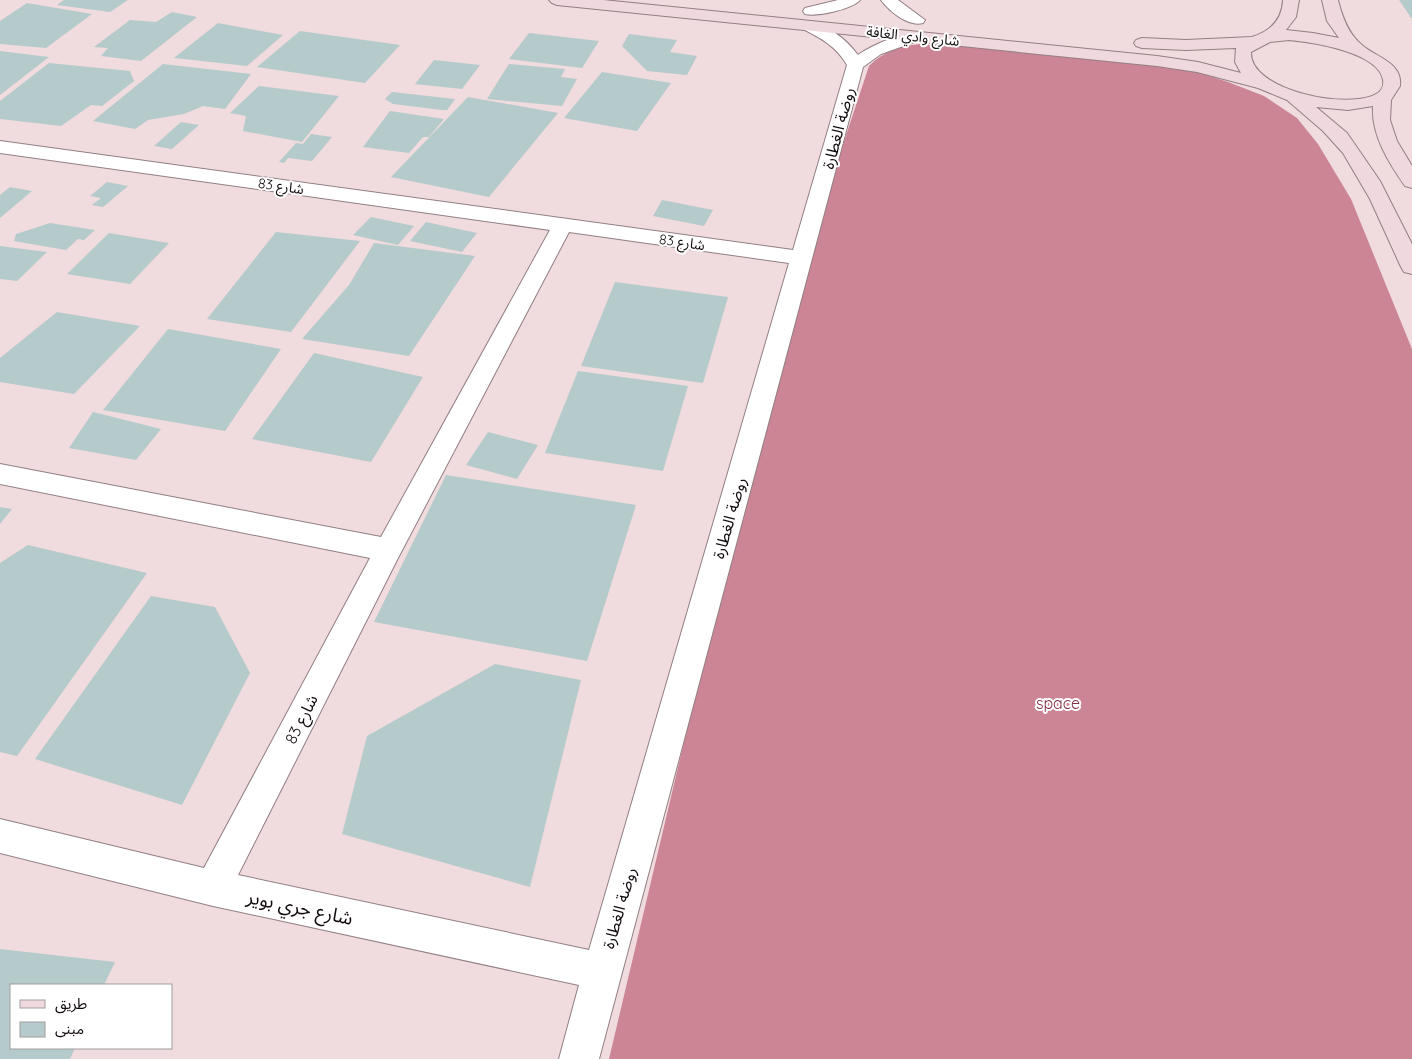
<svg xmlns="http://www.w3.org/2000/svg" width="1412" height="1059" font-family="Quicksand,'Noto Sans Arabic',sans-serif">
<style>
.forest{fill:#cb8594}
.building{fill:#b5caca}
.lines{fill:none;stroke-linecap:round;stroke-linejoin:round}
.street-casing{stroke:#927f83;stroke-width:2}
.secondary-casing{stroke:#927f83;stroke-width:2}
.street{fill:#fff;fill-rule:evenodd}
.secondary{fill:#f0d9de;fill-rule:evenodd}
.labels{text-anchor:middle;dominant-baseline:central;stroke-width:4;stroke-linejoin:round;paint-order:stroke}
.far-street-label{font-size:14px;fill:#110a0b;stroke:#fff}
.street-label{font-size:16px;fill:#110a0b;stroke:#fff}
.park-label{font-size:16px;fill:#822f47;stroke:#fff}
.near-street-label{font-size:19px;fill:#110a0b;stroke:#fff}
</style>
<rect width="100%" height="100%" fill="#f0dbde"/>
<path class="forest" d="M920,44L998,49L1161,66L1197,72L1228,82L1264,96L1297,118L1318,144L1351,199L1412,349V1059H609L728,556L810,244L869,66C884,51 900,46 920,44Z"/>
<g class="building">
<path d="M64,0H128L110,12L57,5Z"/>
<path d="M1399,0H1412V19Z"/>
<path d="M27,3L92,14L46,48L0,44V21Z"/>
<path d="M172,12L197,17L141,61L101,56L108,48L94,47L130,20L156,22Z"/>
<path d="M218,23L283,35L247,66L174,58Z"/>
<path d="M300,31L400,45L365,83L257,67Z"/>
<path d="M529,33L599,41L582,68L509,59Z"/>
<path d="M629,34L677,40L670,52L697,56L687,75L647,71L622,46Z"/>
<path d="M0,51L49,57L0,95Z"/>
<path d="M434,60L480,65L462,89L415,84Z"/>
<path d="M49,63L130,71L134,81L102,106L91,105L61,126L0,119V101Z"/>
<path d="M163,64L251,74L225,109L203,106L184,114L148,120L135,129L93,121Z"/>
<path d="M509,64L565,69L561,77L577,79L562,106L487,99Z"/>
<path d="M602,72L671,83L637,131L564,118Z"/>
<path d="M259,86L339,96L302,142L243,131L246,116L230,113Z"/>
<path d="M392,92L455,99L447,110H442L393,104L385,99Z"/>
<path d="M468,97L558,113L489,197L391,177Z"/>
<path d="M390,111L444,119L429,137H423L409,153L363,147Z"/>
<path d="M181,122L199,125L172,149L154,146Z"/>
<path d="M311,134L332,137L312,161L288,158L284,163L279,162L296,143L303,144Z"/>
<path d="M107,182L128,186L103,207L92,205L101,198L90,196Z"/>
<path d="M10,187L32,191L0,218V195Z"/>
<path d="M662,200L713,210L704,226L653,216Z"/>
<path d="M371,217L414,226L398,245L353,235Z"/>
<path d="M426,222L477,233L462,252L410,241Z"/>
<path d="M50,223L95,230L84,240L78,239L66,250L14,241L16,234Z"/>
<path d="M276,232L360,241L291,332L207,319Z"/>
<path d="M109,233L169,243L130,284L67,274Z"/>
<path d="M374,243L475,256L409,356L302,339L349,285Z"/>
<path d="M0,246L47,252L17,281L0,279Z"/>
<path d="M615,282L728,297L703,383L581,366Z"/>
<path d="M57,312L140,326L74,394L0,382V358Z"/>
<path d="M168,329L281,349L225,431L103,410Z"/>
<path d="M314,353L423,377L371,462L252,439Z"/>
<path d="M578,371L688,386L663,471L545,453Z"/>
<path d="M93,412L161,429L136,460L69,448Z"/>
<path d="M488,432L538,445L517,479L466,465Z"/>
<path d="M446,475L636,505L587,661L374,622Z"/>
<path d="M0,507L12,509L0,524Z"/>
<path d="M28,545L147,573L17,756L0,752V563Z"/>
<path d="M151,596L215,607L250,673L182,805L35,759Z"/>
<path d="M495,664L581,680L530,887L342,834L367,736Z"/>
<path d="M0,949L115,962L104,985H11V1048H75L70,1059H0Z"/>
</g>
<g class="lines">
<g class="street-casing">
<g id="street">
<path d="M838,0H860C853,9 816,17 805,14L803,11L805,8Z"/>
<path d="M881,0H898L925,20L923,23C908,27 889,11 881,0Z"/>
<path d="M809,21C829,26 846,39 858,55C870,46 907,29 923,33L925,36L923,39L881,54L863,67L599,1059H559L579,985L213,906L0,853V819L204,868L370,558L0,484V464L381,537L550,230L0,153V141L793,250L847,65C837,47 821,38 803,29L801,26L803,23ZM569,232L789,263L589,950L238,875L398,558Z"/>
</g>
</g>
<g class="secondary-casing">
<path id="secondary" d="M549,0H603L1157,56L1198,62L1241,73L1235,62L1236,48L1186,50L1142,48L1136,46L1134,43L1136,40L1142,38L1186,40L1252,37C1271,31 1282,20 1283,0H1299L1296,17L1286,30L1313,33L1339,38L1327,21L1322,0H1338C1342,16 1348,34 1362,45C1375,57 1403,62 1400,86L1391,100L1390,120L1397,141L1412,166V188L1405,186C1389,163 1371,135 1373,106L1348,110L1316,107L1347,133L1380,181L1412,244V274L1404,272L1401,267L1370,199L1343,153L1323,131L1287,100L1258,88L1197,72L1157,66L557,5L552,3ZM1289,40C1311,42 1379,52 1383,80C1384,85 1382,90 1378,93C1351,111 1249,91 1251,52L1270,42Z"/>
</g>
<use href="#street" class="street"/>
<use href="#secondary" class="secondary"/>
</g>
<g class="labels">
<g class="far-street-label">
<text transform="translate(913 36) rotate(6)">شارع وادي الغافة</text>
<text transform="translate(281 186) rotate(8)">شارع 83</text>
<text transform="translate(682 242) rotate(8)">شارع 83</text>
</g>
<g class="street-label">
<text transform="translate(838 128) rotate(-75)">روضة الغطارة</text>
<text transform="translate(729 518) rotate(-74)">روضة الغطارة</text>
<text transform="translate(301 719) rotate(-63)">شارع 83</text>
<text transform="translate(619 908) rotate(-74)">روضة الغطارة</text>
</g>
<g class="park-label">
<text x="1058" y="703">space</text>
</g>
<g class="near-street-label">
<text transform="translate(300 907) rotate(12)">شارع جري بوير</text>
</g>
</g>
<rect x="10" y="984" width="162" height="65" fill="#ffffff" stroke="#a09d9d"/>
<rect x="20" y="1000" width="25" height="8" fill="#f0d9de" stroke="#a09d9d"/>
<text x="55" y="1009" font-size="15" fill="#110a0b">طريق</text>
<rect x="20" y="1022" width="25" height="15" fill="#b5caca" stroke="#a09d9d"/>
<text x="55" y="1034" font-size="15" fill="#110a0b">مبنى</text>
</svg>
